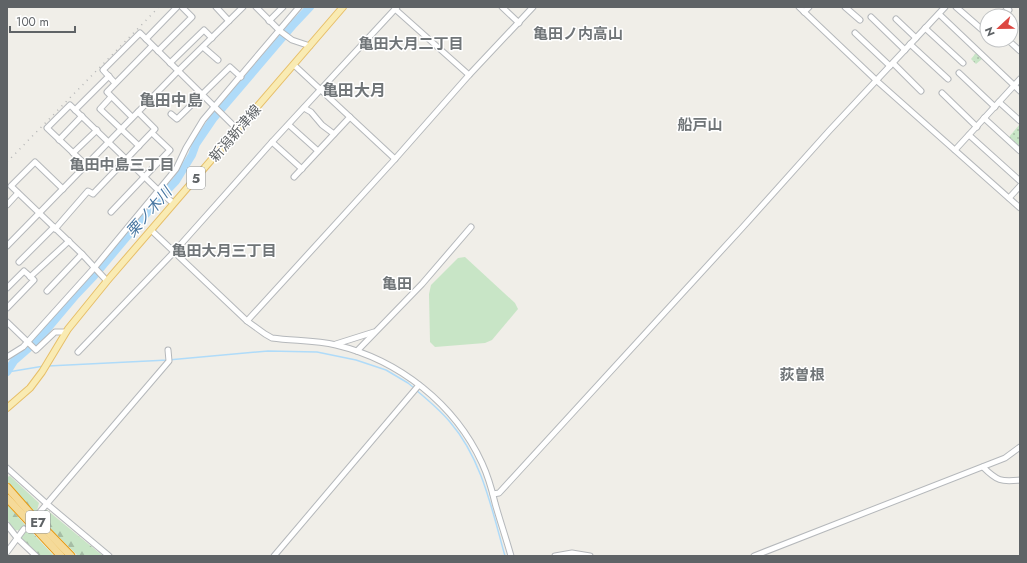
<svg xmlns="http://www.w3.org/2000/svg" width="1027" height="563" font-family="Jost,'Noto Sans JP',sans-serif">
<style>
.green{fill:url(#green-dots)}
.forest{fill:url(#forest-firs)}
.pitch{fill:#c8e5c6}
.lines{fill:none;stroke-linecap:round;stroke-linejoin:round}
.stream{stroke:#afdbf9;stroke-width:1.5}
.river{stroke:#afdbf9;stroke-width:8}
.minor-casing{stroke:#b5b8bb;stroke-width:7}
.major-casing{stroke:#e7bf69;stroke-width:8}
.highway-casing{stroke:#e69b12;stroke-width:9}
.minor{stroke:#fff;stroke-width:5}
.major{stroke:#f9ebb3;stroke-width:6}
.highway{stroke:#f5da99;stroke-width:7}
.rail{stroke:#b5b6b6;stroke-width:1.5;stroke-dasharray:1 5;stroke-linecap:butt}
.labels{text-anchor:middle;dominant-baseline:central;stroke-width:3;stroke-linejoin:round;paint-order:stroke}
.shield{fill:#fff;stroke:#8f9294;stroke-width:1}
.shield-label{font-size:13px;font-weight:bold;fill:#5f6366}
.street-label{font-size:14px;fill:#5f6366;stroke:#fff}
.neighbourhood-label{font-size:15px;font-weight:bold;fill:#707578;stroke:#fff}
.water-label{font-size:15px;font-style:italic;fill:#4877a2;stroke:#fff}
.quarter-label{font-size:16px;font-weight:bold;fill:#707578;stroke:#fff}
</style>
<defs>
<pattern id="green-dots" width="8" height="8" patternUnits="userSpaceOnUse"><rect width="8" height="8" fill="#c8e5c6"/><path d="M2 2h.1M6 6h.1" fill="none" stroke="#a6bda5" stroke-width="1.8" stroke-linecap="round"/></pattern>
<pattern id="forest-firs" width="22" height="20" patternUnits="userSpaceOnUse"><rect width="22" height="20" fill="#c8e5c6"/><path d="M5 1l3.5 6h-7zM16 11l3.5 6h-7z" fill="#a6bda5"/></pattern>
</defs>
<rect width="100%" height="100%" fill="#f0eee8"/>
<g class="green">
<path d="M976,53L982,59L976,64L971,59Z"/>
<path d="M1020,124V147L1009,137Z"/>
</g>
<g class="forest">
<path d="M10,476L39,503L36,514L7,481V477Z"/>
<path d="M7,504L26,526L20,533L18,530L13,531C7,523 7,514 7,504Z"/>
<path d="M44,510H47L103,556H78L38,516Z"/>
<path d="M27,527L54,556H37L24,543L21,537Z"/>
</g>
<path class="pitch" d="M465,257L515,303L518,309L492,340L485,343L435,347L430,342L429,294L431,285L458,258Z"/>
<g class="lines">
<g class="stream">
<path d="M48,366L168,360L268,351L317,352L356,360L386,370L408,383L414,388"/>
<path d="M8,372L44,366"/>
<path d="M416,390C428,400 440,410 450,422C482,459 492,510 505,556"/>
</g>
<path class="river" d="M7,372L14,361L38,340L76,295L94,276L157,201L176,181L192,155L196,144L213,119L294,24L310,7"/>
<g class="minor-casing">
<g id="minor">
<path d="M216,7L229,21"/>
<path d="M256,7L280,31L292,40L310,46"/>
<path d="M502,7L519,23"/>
<path d="M799,7L877,81L1020,208"/>
<path d="M845,7L860,20"/>
<path d="M956,7L987,34"/>
<path d="M1006,7L1009,10"/>
<path d="M395,9L469,75"/>
<path d="M804,12L809,7"/>
<path d="M939,14L1020,91"/>
<path d="M871,17L905,50"/>
<path d="M896,19L916,38"/>
<path d="M269,21L283,7"/>
<path d="M925,28L963,63"/>
<path d="M855,33L890,66"/>
<path d="M146,39L177,7"/>
<path d="M1008,40L1020,51"/>
<path d="M910,44L948,79"/>
<path d="M203,47L218,60"/>
<path d="M158,51L192,17L182,7"/>
<path d="M170,63L204,30L212,38"/>
<path d="M893,63L921,91"/>
<path d="M294,65L395,159"/>
<path d="M959,73L995,107"/>
<path d="M115,83L103,70L140,33L238,130"/>
<path d="M942,93L977,127"/>
<path d="M111,97L100,109L139,146"/>
<path d="M999,102L1020,121"/>
<path d="M304,108L311,112L322,125L334,134"/>
<path d="M75,110L109,76"/>
<path d="M171,114L177,119L230,67L241,77"/>
<path d="M132,117L107,92L152,46"/>
<path d="M984,118L1020,151"/>
<path d="M289,125L318,151"/>
<path d="M969,135L1020,181"/>
<path d="M59,140L82,116"/>
<path d="M272,142L302,169"/>
<path d="M955,150L1020,79"/>
<path d="M73,153L97,130"/>
<path d="M86,165L47,128L70,105L158,190L173,203"/>
<path d="M294,177L350,117"/>
<path d="M63,189L35,162L11,186L82,254L107,281"/>
<path d="M1009,198L1020,186"/>
<path d="M7,205L18,193"/>
<path d="M111,212L170,150L152,133"/>
<path d="M55,229L88,191L93,194L155,129L138,112"/>
<path d="M151,230L247,321L265,334L272,338C293,341 315,340 336,345C399,360 455,404 482,463C488,476 492,490 495,503C500,521 506,538 511,556"/>
<path d="M7,246L178,71L243,7"/>
<path d="M19,262L54,227"/>
<path d="M30,277L69,241"/>
<path d="M7,288L24,271L34,280L7,308"/>
<path d="M47,291L82,254"/>
<path d="M247,321L395,159L469,75L533,7"/>
<path d="M7,322L36,350L55,332H66"/>
<path d="M336,344L374,332"/>
<path d="M357,351L422,284L471,227"/>
<path d="M78,352L174,252L272,142L397,7"/>
<path d="M7,357L23,347L95,267L176,169L186,148L203,120L299,7"/>
<path d="M983,467C997,481 1001,482 1020,480"/>
<path d="M7,468L47,504L109,556"/>
<path d="M493,494L499,493L742,228L829,131L945,7"/>
<path d="M39,513L169,361L168,350"/>
<path d="M7,525L18,539L36,556"/>
<path d="M7,552L24,529"/>
<path d="M274,556L419,385"/>
<path d="M555,556L572,553L590,556"/>
<path d="M754,556L1005,458L1020,447"/>
</g>
</g>
<g class="major-casing">
<path id="major" d="M7,408L30,388L42,372L68,329L107,281L343,7"/>
</g>
<g class="highway-casing">
<g id="highway">
<path d="M7,487L37,521L71,556"/>
<path d="M7,498L61,556"/>
</g>
</g>
<use href="#minor" class="minor"/>
<use href="#major" class="major"/>
<use href="#highway" class="highway"/>
<path class="rail" d="M7,162L159,7"/>
</g>
<g class="labels">
<g class="shield">
<rect x="187" y="167" width="18" height="22" rx="3"/>
<rect x="26" y="511" width="24" height="22" rx="3"/>
</g>
<g class="shield-label">
<text x="196" y="178">5</text>
<text x="38" y="522">E7</text>
</g>
<g class="street-label">
<text transform="translate(235 133) rotate(-49)">新潟新津線</text>
</g>
<g class="neighbourhood-label">
<text x="578" y="34">亀田ノ内高山</text>
<text x="411" y="44">亀田大月二丁目</text>
<text x="700" y="125">船戸山</text>
<text x="122" y="165">亀田中島三丁目</text>
<text x="224" y="251">亀田大月三丁目</text>
<text x="397" y="284">亀田</text>
<text x="802" y="375">荻曽根</text>
</g>
<g class="water-label">
<text transform="translate(149 212) rotate(-49)">栗ノ木川</text>
</g>
<g class="quarter-label">
<text x="354" y="90">亀田大月</text>
<text x="171" y="100">亀田中島</text>
</g>
</g>
<rect width="1027" height="563" fill="none" stroke="#5f6366" stroke-width="16"/>
<g transform="translate(999 28) rotate(248)"><circle r="19" fill="#ffffff" stroke="#bfc1c2"/>
<path d="M0-3L7 15L0 10L-7 15Z" fill="#dd4741"/>
<text y="-6" font-size="11" font-weight="bold" text-anchor="middle" fill="#5f6366">N</text>
</g>
<path d="M10 26v6h65v-6" fill="none" stroke="#5f6366" stroke-width="2"/>
<text x="16" y="26" font-size="12" fill="#5f6366" stroke="#ffffff" stroke-width="3" paint-order="stroke">100 m</text>
</svg>
